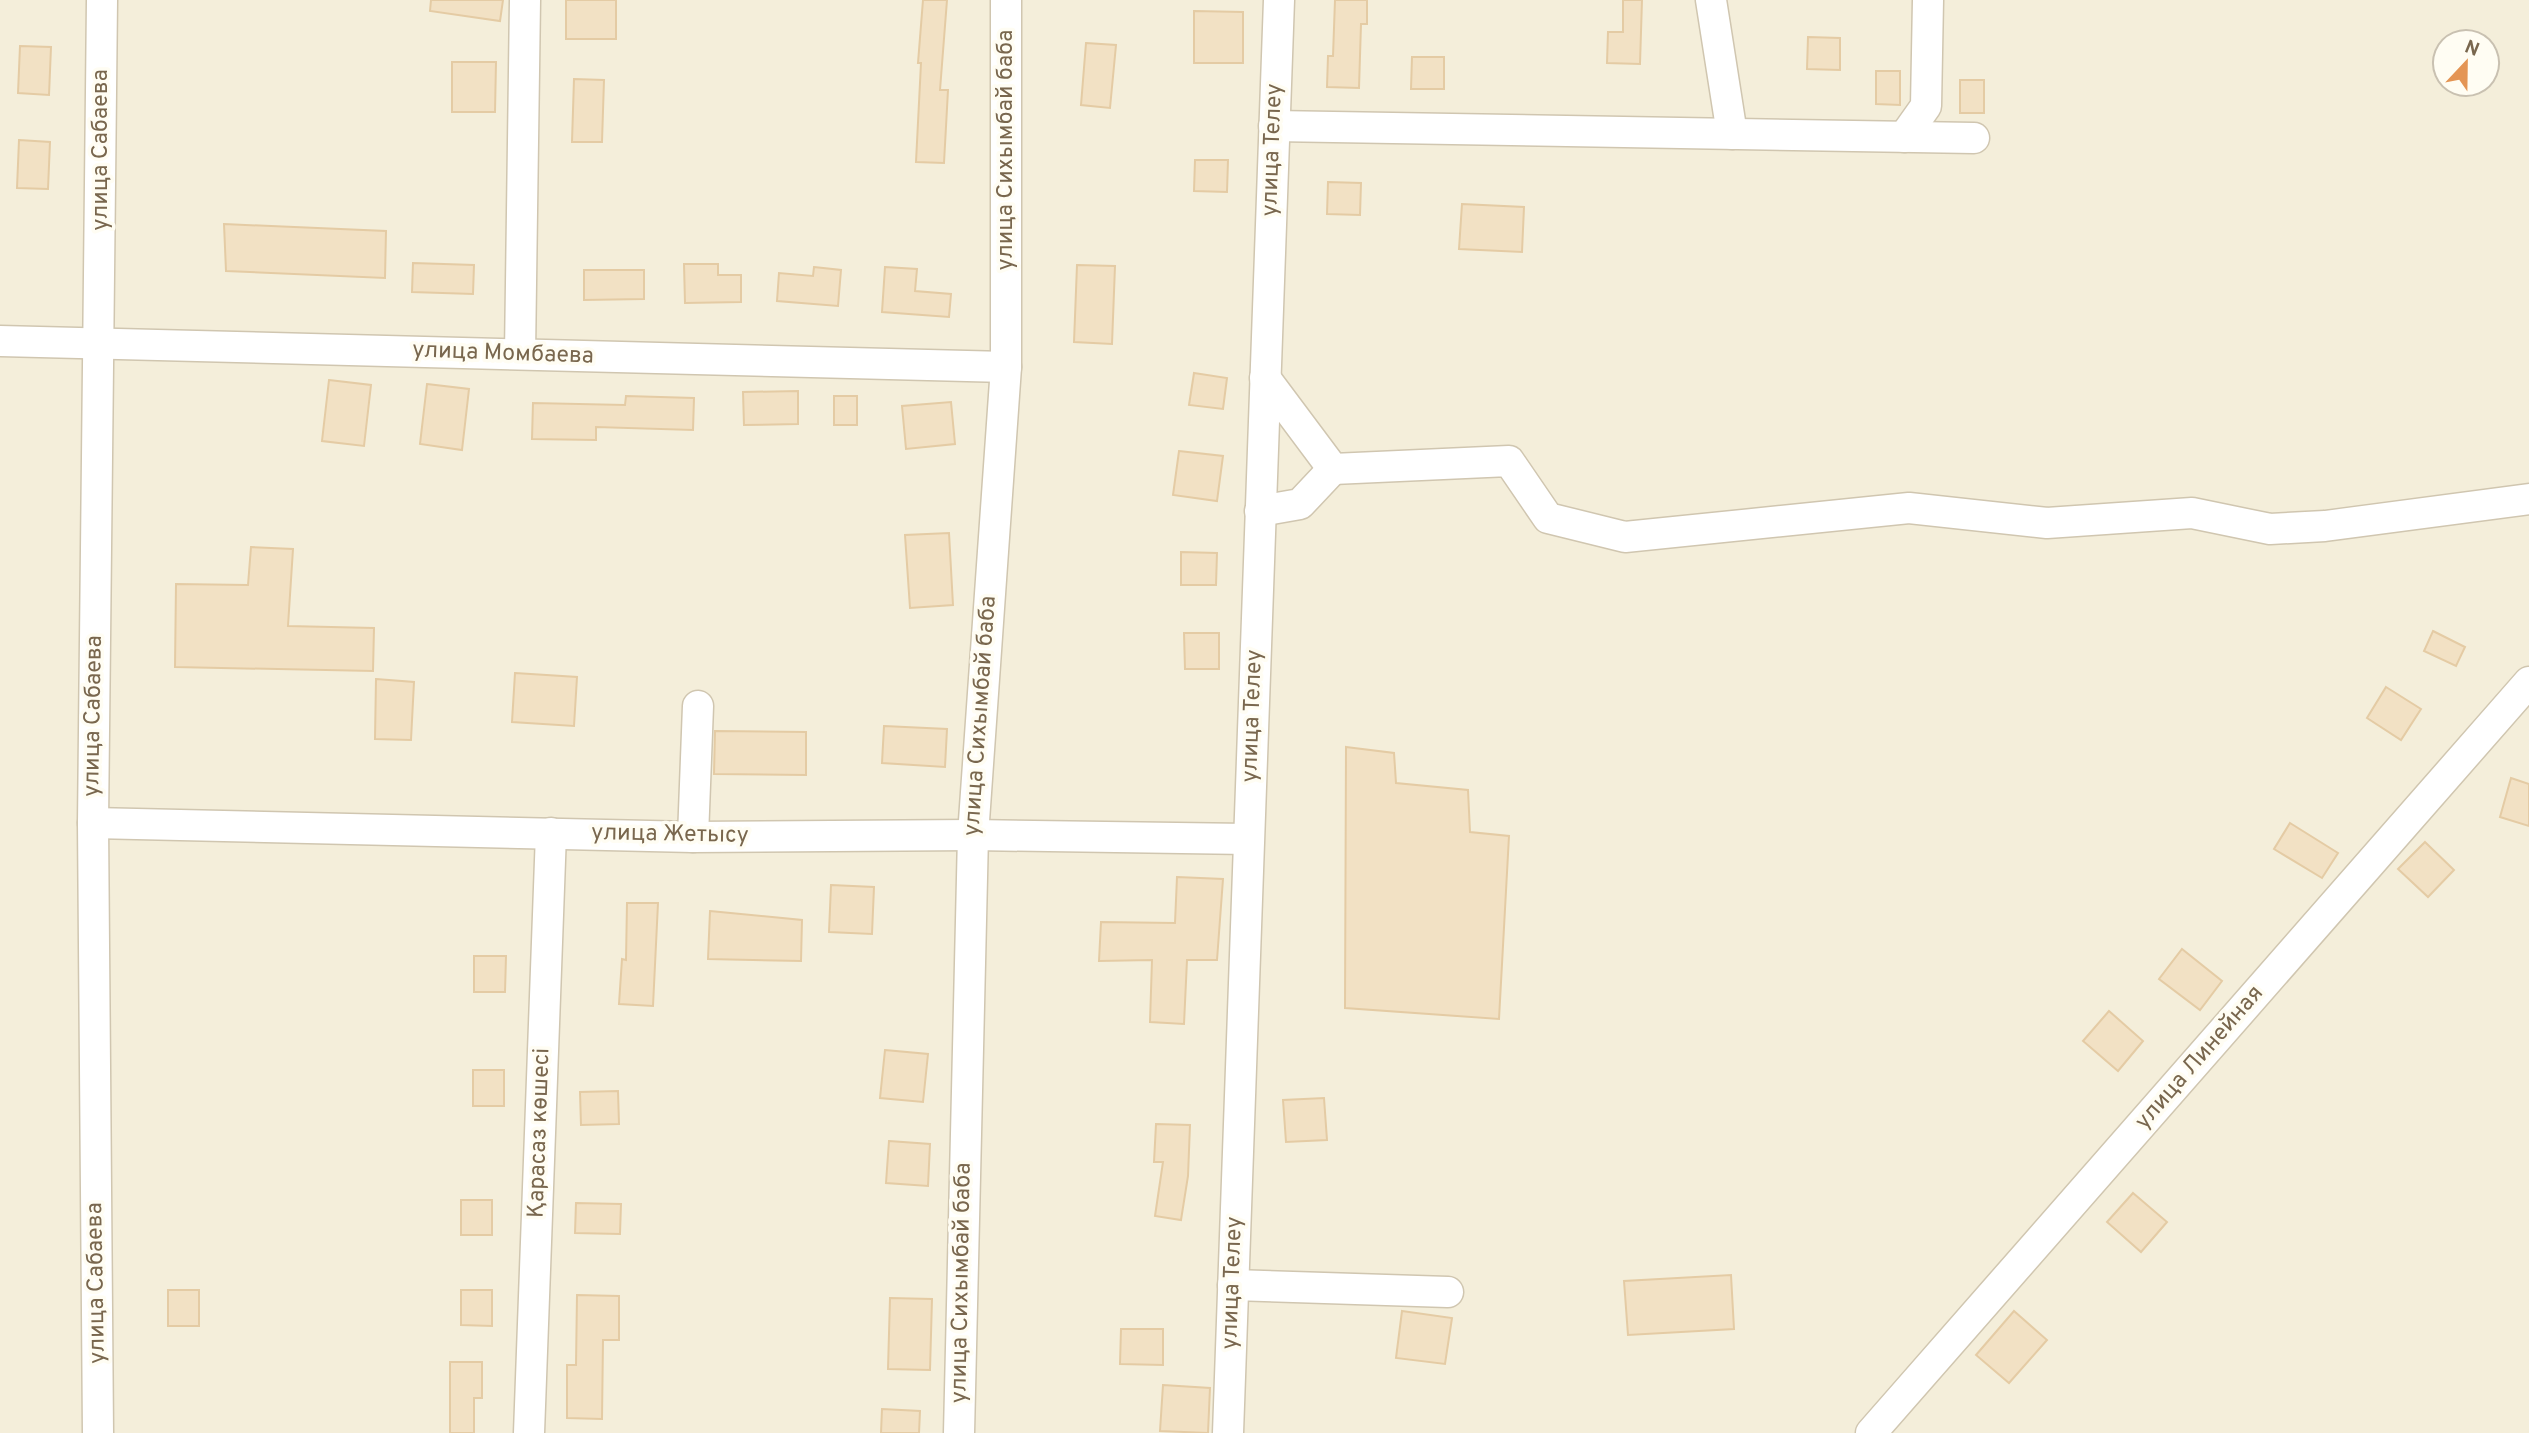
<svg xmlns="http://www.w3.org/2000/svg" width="2529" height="1433" font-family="Overpass,sans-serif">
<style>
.residential{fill:#f4eeda;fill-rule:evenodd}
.building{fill:#f2e1c4;stroke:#e4cba4;stroke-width:2}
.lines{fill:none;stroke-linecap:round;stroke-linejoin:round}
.minor-casing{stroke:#d0c6b0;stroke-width:33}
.minor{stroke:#fff;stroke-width:30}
.labels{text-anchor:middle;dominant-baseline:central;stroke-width:7;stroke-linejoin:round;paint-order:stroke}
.street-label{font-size:23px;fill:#79674e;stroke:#fffdf3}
</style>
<rect width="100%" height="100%" fill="#fdfaec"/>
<path class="residential" d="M0,0H2529V1433H0ZM2445,42H2487V84H2445Z"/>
<g class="building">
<path d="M431,0H503L500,21L430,11Z"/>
<rect x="566" y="0" width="50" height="39"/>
<path d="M923,0H947L940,90H948L944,163L916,162L921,63H918Z"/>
<path d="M1335,0H1367V24H1361L1359,88L1327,87L1328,56H1333Z"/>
<path d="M1623,0H1642L1640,64L1607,63L1608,32H1623Z"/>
<path d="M1194,11L1243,12V63H1194Z"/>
<path d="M1808,37L1840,38V70L1807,69Z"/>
<path d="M1086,43L1116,45L1110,108L1081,105Z"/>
<path d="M20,46L51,47L49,95L18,93Z"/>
<path d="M1412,57H1444V89H1411Z"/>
<path d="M452,62H496L495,112H452Z"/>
<path d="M1876,71H1900V105L1876,104Z"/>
<path d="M574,79L604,80L602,142H572Z"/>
<rect x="1960" y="80" width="24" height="33"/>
<path d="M19,140L50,142L48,189L17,188Z"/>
<path d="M1195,160H1228L1227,192L1194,191Z"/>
<path d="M1328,182L1361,183L1360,215L1327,214Z"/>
<path d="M1462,204L1524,207L1522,252L1459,249Z"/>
<path d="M224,224L386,231L385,278L226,271Z"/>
<path d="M413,263L474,265L473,294L412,292Z"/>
<path d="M684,264H718V275H741V302L685,303Z"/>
<path d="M1077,265L1115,266L1112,344L1074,342Z"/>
<path d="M814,267L841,270L838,306L777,301L779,273L813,276Z"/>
<path d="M885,267L917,269L915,291L951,294L949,317L882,312Z"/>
<path d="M584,270H644V299L584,300Z"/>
<path d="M1194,373L1227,378L1223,409L1189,405Z"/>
<path d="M329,380L371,385L364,446L322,441Z"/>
<path d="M427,384L469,389L462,450L420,444Z"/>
<path d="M798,391V424L744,425L743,392Z"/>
<path d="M626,396L694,398L693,430L596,427V440L532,439L533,403L625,405Z"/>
<rect x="834" y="396" width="23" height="29"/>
<path d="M951,402L955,444L906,449L902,406Z"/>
<path d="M1179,451L1223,456L1217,501L1173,495Z"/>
<path d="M949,533L953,605L910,608L905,535Z"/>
<path d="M251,547L293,549L288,626L374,628L373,671L175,667L176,584L248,585Z"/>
<path d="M1181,552L1217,553L1216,585H1181Z"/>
<path d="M2433,631L2465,647L2456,666L2424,651Z"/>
<path d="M1184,633H1219V669H1185Z"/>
<path d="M515,673L577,677L574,726L512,722Z"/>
<path d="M376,679L414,682L411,740L375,739Z"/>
<path d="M2386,687L2421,709L2401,740L2367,718Z"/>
<path d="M884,726L947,729L945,767L882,763Z"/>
<path d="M715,731L806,732V775L714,774Z"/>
<path d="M1346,747L1394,753L1396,783L1468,790L1470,832L1509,836L1499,1019L1345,1008Z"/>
<path d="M2511,778L2529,784V826L2500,817Z"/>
<path d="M2290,823L2338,853L2322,878L2274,849Z"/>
<path d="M2425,842L2454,870L2428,897L2398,869Z"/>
<path d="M1177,877L1223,879L1217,960H1187L1184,1024L1150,1022L1152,960L1099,961L1101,922L1175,923Z"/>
<path d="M831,885L874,887L872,934L829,932Z"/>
<path d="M627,903H658L653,1006L619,1004L622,959L626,960Z"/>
<path d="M710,911L802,920L801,961L708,959Z"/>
<path d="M2182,949L2222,981L2200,1010L2159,979Z"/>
<path d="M474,956H506L505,992H474Z"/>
<path d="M2109,1011L2143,1041L2118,1071L2083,1041Z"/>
<path d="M885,1050L928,1054L923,1102L880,1098Z"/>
<rect x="473" y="1070" width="31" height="36"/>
<path d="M618,1091L619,1124L581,1125L580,1092Z"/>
<path d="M1324,1098L1327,1140L1286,1142L1283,1100Z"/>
<path d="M1156,1124L1190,1125L1188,1176L1181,1220L1155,1216L1163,1162H1154Z"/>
<path d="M889,1141L930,1144L928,1186L886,1183Z"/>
<path d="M2133,1193L2167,1222L2141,1252L2107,1222Z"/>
<rect x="461" y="1200" width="31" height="35"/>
<path d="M576,1203L621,1204L620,1234L575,1233Z"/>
<path d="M1731,1275L1734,1329L1628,1335L1624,1281Z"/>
<rect x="168" y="1290" width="31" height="36"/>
<path d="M461,1290H492V1326L461,1325Z"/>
<path d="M577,1295L619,1296V1340H603L602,1419L567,1418V1365H576Z"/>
<path d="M890,1298L932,1299L930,1370L888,1369Z"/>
<path d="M1402,1311L1452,1318L1445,1364L1396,1358Z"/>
<path d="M2014,1311L2047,1340L2009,1383L1976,1355Z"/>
<path d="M1121,1329H1163V1365L1120,1364Z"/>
<path d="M450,1362H482V1398H474V1433H450Z"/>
<path d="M1163,1385L1210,1388L1208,1433L1160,1431Z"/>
<path d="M882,1409L920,1411L919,1433H881Z"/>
</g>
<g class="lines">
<g class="minor-casing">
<g id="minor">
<path d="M1711,0L1732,134"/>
<path d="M1274,126L1974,138"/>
<path d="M1904,137L1926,106L1928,0"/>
<path d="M0,341L1006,367"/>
<path d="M520,354L525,0"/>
<path d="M1265,378L1333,469L1509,461L1548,518L1625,537L1909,508L2047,523L2192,513L2270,529L2325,526L2529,499"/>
<path d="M1260,511L1300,504L1333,469"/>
<path d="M93,823L693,837L973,835L1248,839"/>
<path d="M693,837L698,706"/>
<path d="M1233,1285L1448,1292"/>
<path d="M98,1433L93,823L102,0"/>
<path d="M529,1433L551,833"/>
<path d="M959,1433L973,835L1006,367V0"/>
<path d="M1228,1433L1279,0"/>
<path d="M1871,1433L2529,682"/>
</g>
</g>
<use href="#minor" class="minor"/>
</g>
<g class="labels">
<g class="street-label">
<text transform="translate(101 150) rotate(-90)">улица Сабаева</text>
<text transform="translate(1006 150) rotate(-90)">улица Сихымбай баба</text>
<text transform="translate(1273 150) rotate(-88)">улица Телеу</text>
<text transform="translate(503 354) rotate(2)">улица Момбаева</text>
<text transform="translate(94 716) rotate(-89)">улица Сабаева</text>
<text transform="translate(981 716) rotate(-86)">улица Сихымбай баба</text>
<text transform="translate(1253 716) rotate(-88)">улица Телеу</text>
<text transform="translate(670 835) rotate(1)">улица Жетысу</text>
<text transform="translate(2200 1058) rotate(-49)">улица Линейная</text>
<text transform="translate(540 1133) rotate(-88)">Қарасаз көшесі</text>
<text transform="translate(97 1283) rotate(-91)">улица Сабаева</text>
<text transform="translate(962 1283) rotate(-89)">улица Сихымбай баба</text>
<text transform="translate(1233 1283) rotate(-88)">улица Телеу</text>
</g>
</g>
<g transform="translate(2466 63) rotate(22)"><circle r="33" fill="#fffdf3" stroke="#c9c1b1" stroke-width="2"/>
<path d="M0-5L12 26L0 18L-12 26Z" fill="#e49554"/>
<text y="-10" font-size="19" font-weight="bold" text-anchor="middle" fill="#79674e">N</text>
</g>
</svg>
